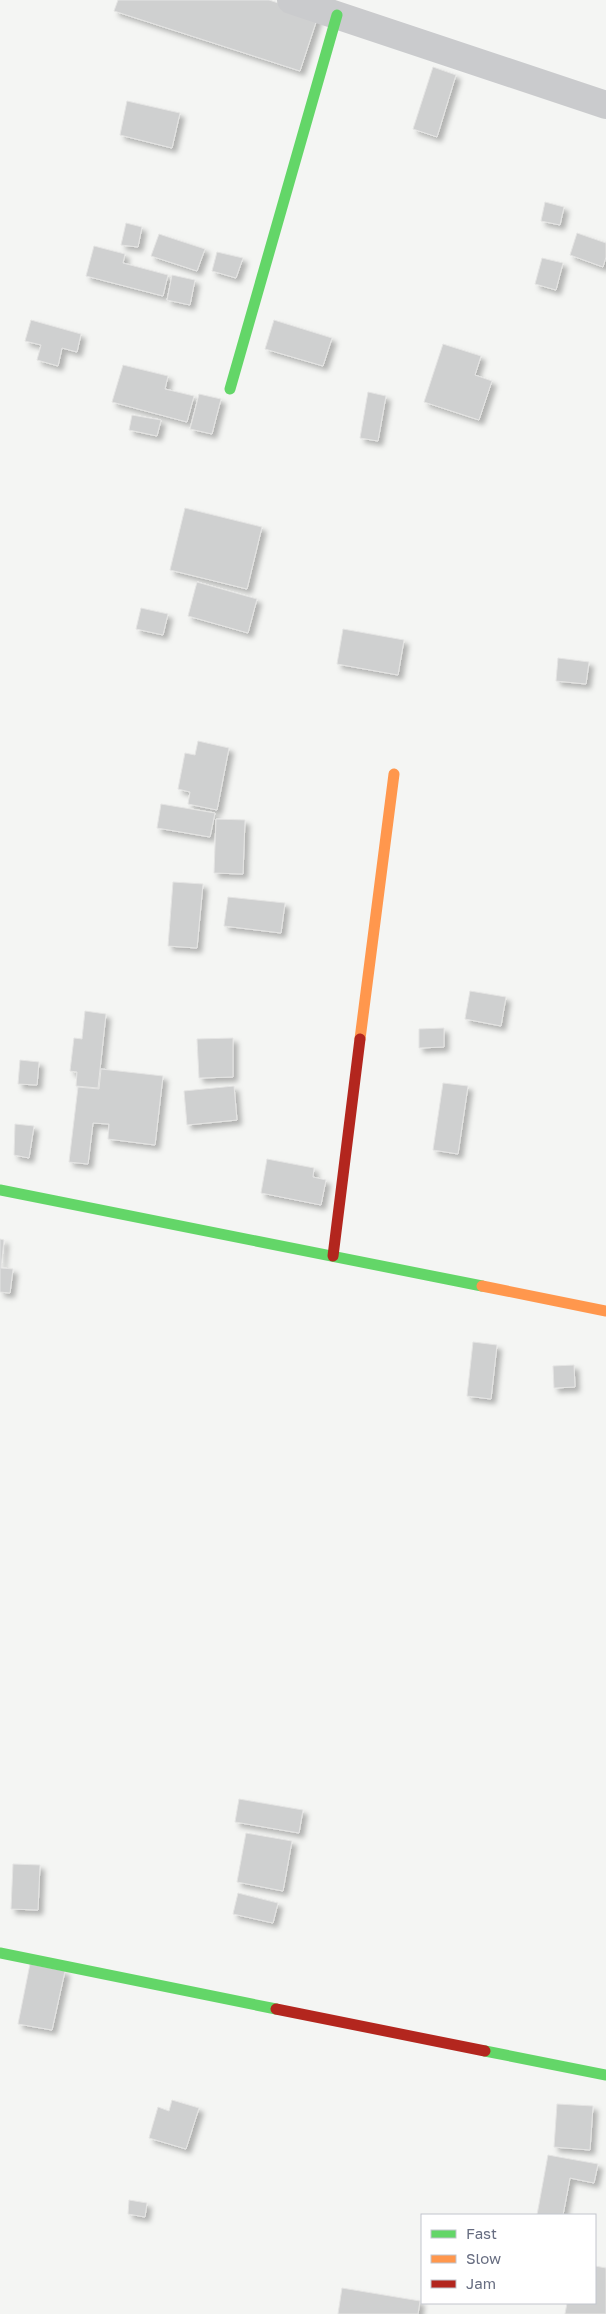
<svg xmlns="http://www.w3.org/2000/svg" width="606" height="2314" font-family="'Golos Text',sans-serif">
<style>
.building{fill:#cfd0d0;stroke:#e4e4e3;filter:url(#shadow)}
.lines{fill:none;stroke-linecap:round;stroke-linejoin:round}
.street{stroke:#cacbcd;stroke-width:28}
.fast{stroke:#63d668;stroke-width:11}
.slow{stroke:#ff974d;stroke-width:11}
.jam{stroke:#b3261e;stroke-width:11}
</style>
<defs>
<filter id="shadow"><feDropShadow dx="4.5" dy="4.5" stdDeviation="2.5" flood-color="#0004"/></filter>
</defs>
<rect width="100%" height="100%" fill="#f4f5f3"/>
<g class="building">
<path d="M118,0H269L318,16L300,71L114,11Z"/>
<path d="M433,67L456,75L437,137L413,129Z"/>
<path d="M127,101L180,113L172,148L120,135Z"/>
<path d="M545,202L564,207L560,225L541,221Z"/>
<path d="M126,223L142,227L138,247L121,245Z"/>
<path d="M577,233L606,243V257L603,267L570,255Z"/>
<path d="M159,234L205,249L197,271L151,256Z"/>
<path d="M94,246L125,254L123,263L168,275L163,296L86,276Z"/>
<path d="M217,252L243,258L236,278L212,271Z"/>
<path d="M542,258L563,263L556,290L535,284Z"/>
<path d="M172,275L195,280L190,305L167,300Z"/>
<path d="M31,320L81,334L77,352L62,348L58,366L37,360L41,345L25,341Z"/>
<path d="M274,320L332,338L323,366L265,349Z"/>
<path d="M443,344L481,356L475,375L492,381L479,420L424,402Z"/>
<path d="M123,365L168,376L165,389L194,396L187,422L112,402Z"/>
<path d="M368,392L386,396L378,441L360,438Z"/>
<path d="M199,394L221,399L212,434L190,429Z"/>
<path d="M132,415L161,420L157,436L129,430Z"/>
<path d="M185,508L262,527L247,589L170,570Z"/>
<path d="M197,582L257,599L248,633L188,616Z"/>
<path d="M141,608L168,614L163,635L136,629Z"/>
<path d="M343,629L404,640L398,675L337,664Z"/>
<path d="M558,658L589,662L586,684L556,681Z"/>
<path d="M198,741L229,748L217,810L188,804L190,792L178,789L185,753L195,755Z"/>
<path d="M161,804L215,813L210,837L157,828Z"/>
<path d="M216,819L245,820L243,874L214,873Z"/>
<path d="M173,882L203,884L197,948L168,946Z"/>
<path d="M228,897L285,903L281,933L224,926Z"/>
<path d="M470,991L506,997L501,1026L465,1019Z"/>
<path d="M85,1011L106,1014L98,1088L76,1086L77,1072L70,1071L74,1038L82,1039Z"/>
<path d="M444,1028V1047L419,1048V1029Z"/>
<path d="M233,1038V1077L199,1078L197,1039Z"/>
<path d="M20,1060L39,1062L37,1085L18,1084Z"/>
<path d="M101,1069L163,1076L155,1145L108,1139L109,1124L93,1123L88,1164L69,1162L78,1087L99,1089Z"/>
<path d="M443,1083L468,1086L458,1154L433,1150Z"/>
<path d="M234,1086L237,1120L187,1125L184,1091Z"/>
<path d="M15,1124L34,1126L29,1158L14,1155Z"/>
<path d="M267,1159L314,1168L313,1177L326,1180L321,1205L261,1193Z"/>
<path d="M0,1239L4,1240L1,1268L13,1269L10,1293L0,1292Z"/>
<path d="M473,1342L497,1345L491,1399L467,1396Z"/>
<path d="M574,1365L575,1387L554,1388L553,1366Z"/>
<path d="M239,1799L303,1810L299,1833L235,1822Z"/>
<path d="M246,1833L292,1841L283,1891L237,1882Z"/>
<path d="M13,1864L40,1865L38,1910L11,1909Z"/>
<path d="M238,1893L278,1903L273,1923L233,1914Z"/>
<path d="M30,1964L65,1971L52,2030L18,2024Z"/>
<path d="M172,2100L199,2108L186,2149L149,2138L158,2107L169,2111Z"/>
<path d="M557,2104L593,2106L590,2150L554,2147Z"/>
<path d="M548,2155L598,2164L594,2183L570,2178L563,2215H537Z"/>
<path d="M129,2200L147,2203L145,2217L128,2214Z"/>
<path d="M595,2266L606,2268V2314H565L567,2303H595Z"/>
<path d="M342,2288L420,2301L418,2314H338Z"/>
</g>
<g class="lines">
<path class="street" d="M291,0L606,105"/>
<g class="fast">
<path d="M230,389L337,15"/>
<path d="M0,1190L482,1286"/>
<path d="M0,1953L276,2009"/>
<path d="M485,2051L606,2075"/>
</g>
<g class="slow">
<path d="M360,1039L394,774"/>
<path d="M482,1286L606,1311"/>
</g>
<g class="jam">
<path d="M333,1256L360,1039"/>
<path d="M276,2009L485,2051"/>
</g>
</g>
<rect x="421" y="2214" width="175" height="90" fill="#ffffff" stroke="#c2c5cd"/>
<rect x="431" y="2230" width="25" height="8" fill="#63d668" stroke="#c2c5cd"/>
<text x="466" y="2239" font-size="15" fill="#676d81">Fast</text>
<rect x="431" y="2255" width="25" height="8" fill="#ff974d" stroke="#c2c5cd"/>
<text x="466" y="2264" font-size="15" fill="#676d81">Slow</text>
<rect x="431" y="2280" width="25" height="8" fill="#b3261e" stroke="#c2c5cd"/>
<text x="466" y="2289" font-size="15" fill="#676d81">Jam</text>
</svg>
